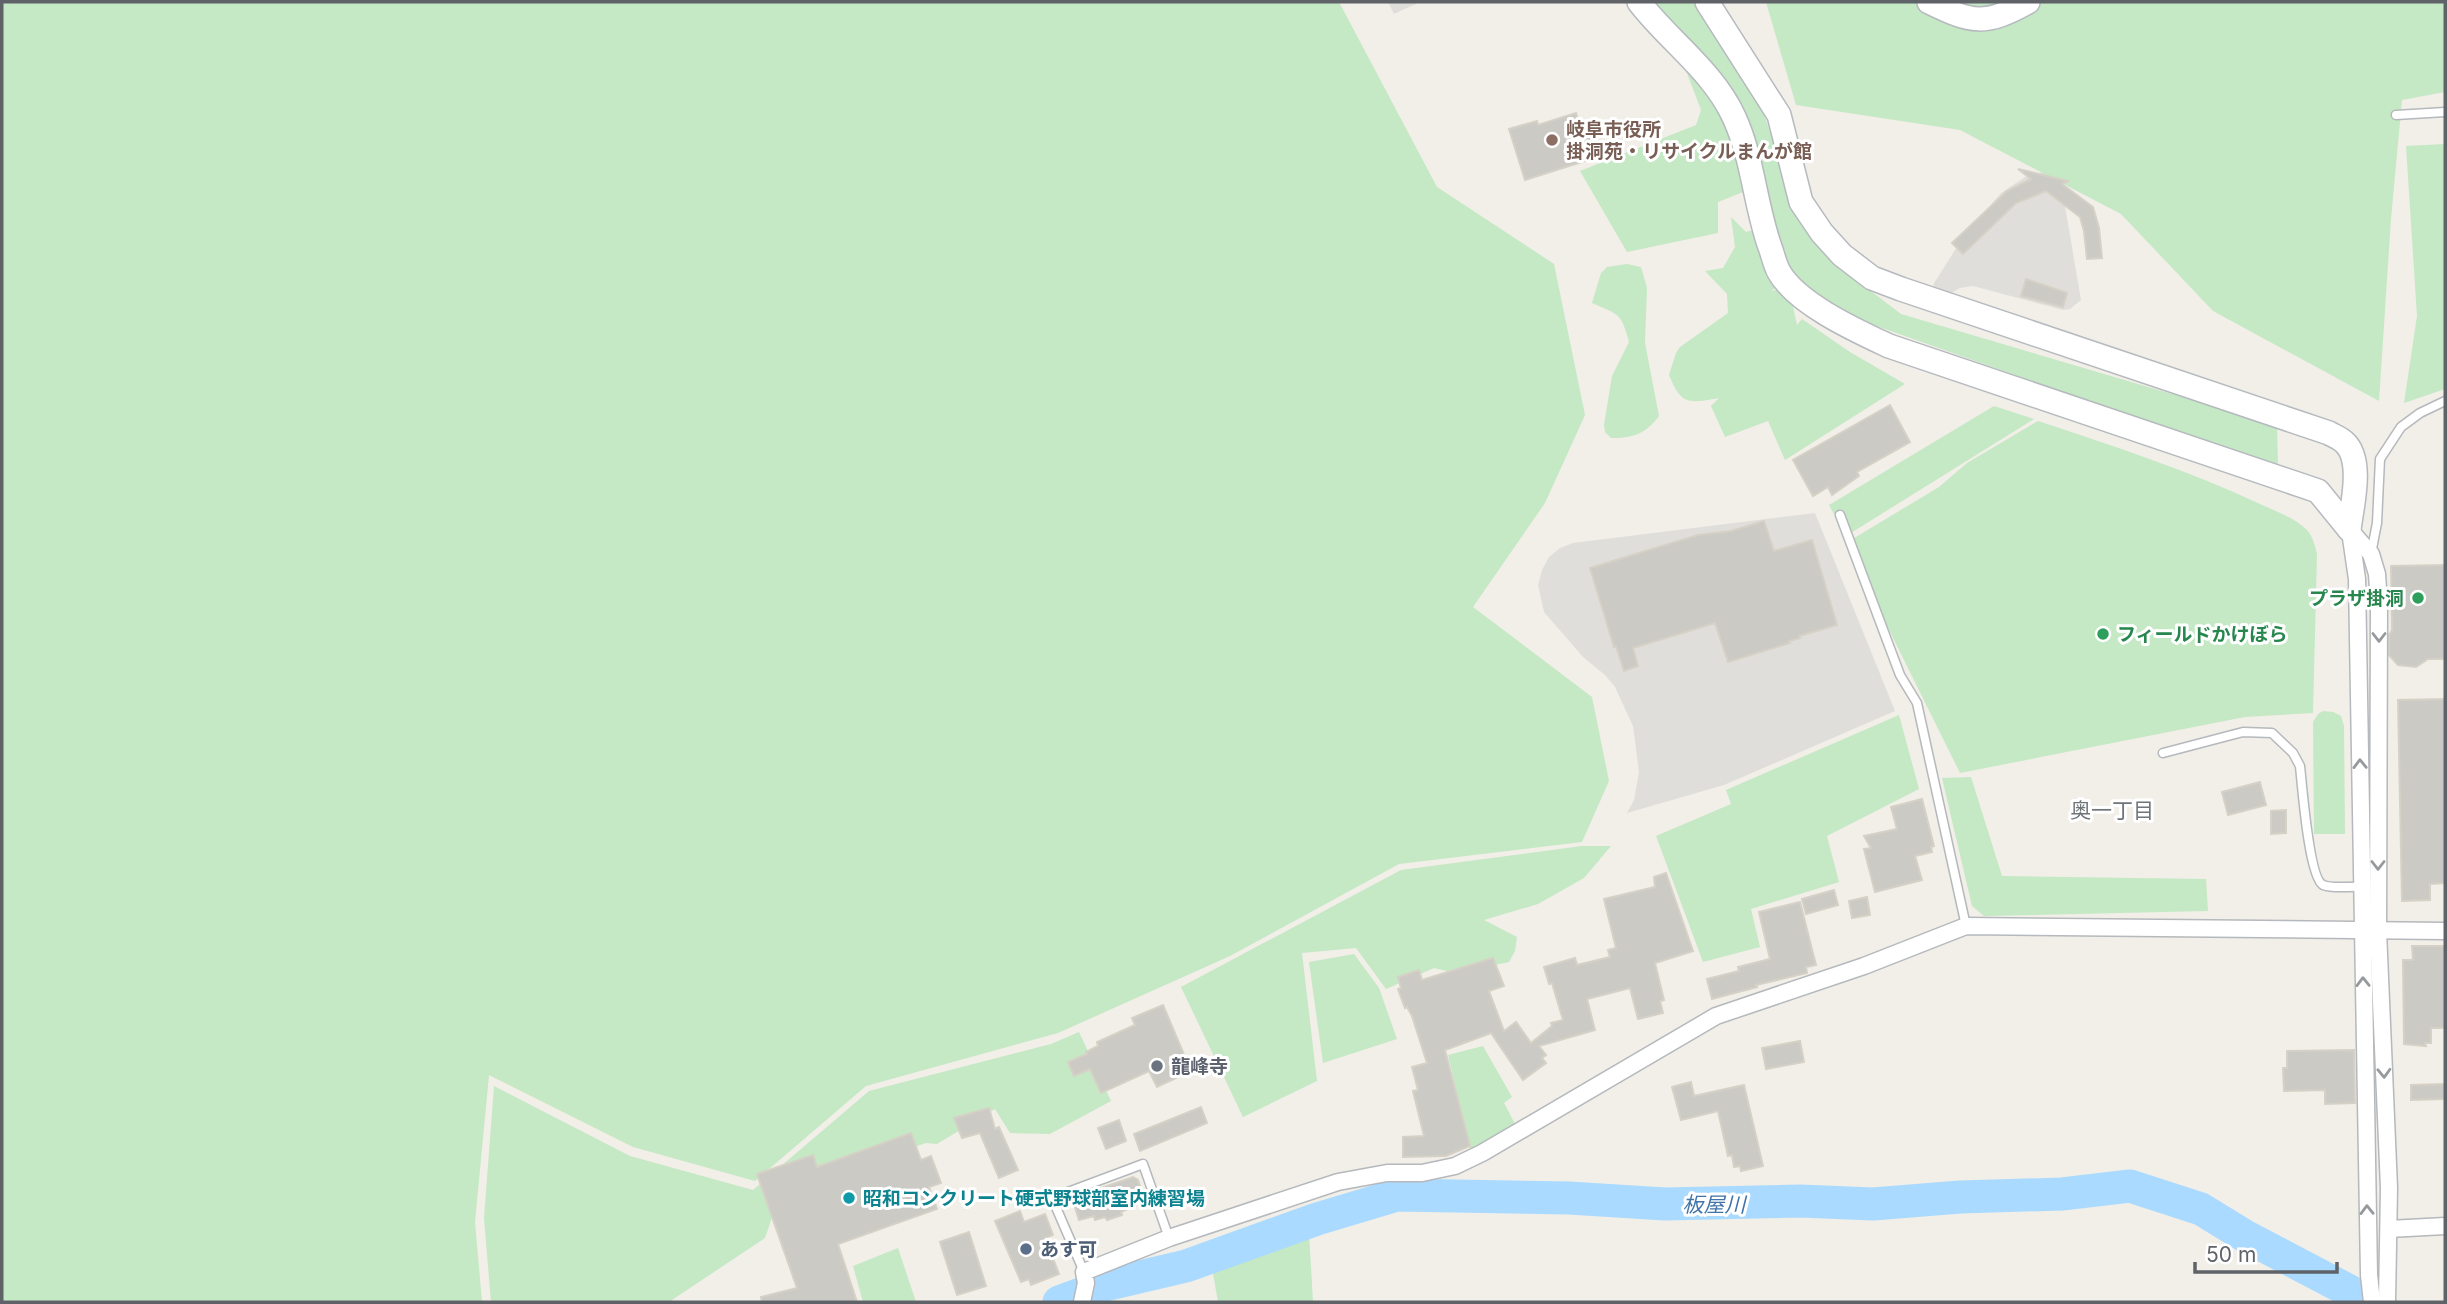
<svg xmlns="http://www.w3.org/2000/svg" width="2447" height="1304" font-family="Inter,'Noto Sans JP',sans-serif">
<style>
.industrial{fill:#e0deda}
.green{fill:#c5e8c5}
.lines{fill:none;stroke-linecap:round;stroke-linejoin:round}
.river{stroke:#aadaff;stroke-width:33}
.building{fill:#cccac5;stroke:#d6d1c6;stroke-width:2}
.lane-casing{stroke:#b5b8bc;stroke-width:11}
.street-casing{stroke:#b5b8bc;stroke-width:19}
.secondary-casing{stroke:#b6babf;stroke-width:26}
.lane{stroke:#fff;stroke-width:8}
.street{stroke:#fff;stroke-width:16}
.secondary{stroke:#fff;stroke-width:23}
.oneway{stroke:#979a9d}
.education-dot{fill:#8d6e63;stroke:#fff;stroke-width:2.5}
.leisure-dot{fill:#2e9e5b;stroke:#fff;stroke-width:2.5}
.worship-dot{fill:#6b7280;stroke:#fff;stroke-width:2.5}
.culture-dot{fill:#0f9aa8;stroke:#fff;stroke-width:2.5}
.service-dot{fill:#5c6f8a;stroke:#fff;stroke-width:2.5}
.labels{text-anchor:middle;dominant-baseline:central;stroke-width:6;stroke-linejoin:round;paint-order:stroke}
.education-label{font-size:19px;font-weight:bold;fill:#785e54;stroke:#fff;text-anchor:start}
.leisure-label{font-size:19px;font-weight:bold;fill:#27864d;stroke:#fff;text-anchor:end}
.worship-label{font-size:19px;font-weight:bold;fill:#5b616d;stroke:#fff;text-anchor:start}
.culture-label{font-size:19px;font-weight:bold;fill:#0d838f;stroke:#fff;text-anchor:start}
.service-label{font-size:19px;font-weight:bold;fill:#4e5e75;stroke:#fff;text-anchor:start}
.neighbourhood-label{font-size:21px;fill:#70757a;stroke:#fff}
.water-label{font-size:21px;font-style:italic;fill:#4174aa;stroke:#fff}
</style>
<rect width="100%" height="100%" fill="#f1efe8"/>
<g class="industrial">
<path d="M1388,2H1420L1394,14Z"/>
<path d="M2047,171L2060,177L2081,300L2070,309L2063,310L1973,286L1960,288L1936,302L1932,297L1934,283L1964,236L2001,193L2025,177Z"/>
<path d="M1815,513L1895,711L1724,785L1627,813L1634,800L1639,772L1633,726L1615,687L1605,675L1583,657L1544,612L1538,585L1542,570L1549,557L1560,548L1573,543Z"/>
</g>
<g class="green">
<path d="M2,2H1339L1437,187L1554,264L1585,415L1545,503L1473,607L1592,697L1609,781L1582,842L1399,864L1230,956L1058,1033L866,1086L755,1181L633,1147L489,1075L475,1222L482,1302H2Z"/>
<path d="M1654,2H1701L1758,97L1798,213L1855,279L1901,314L2277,425L2278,468L1823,307L1764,259L1766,276L1775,288L1771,291L1780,289L1791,298L1797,325L1802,319L1850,352L1905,384L1785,460L1768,421L1725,437L1711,406L1719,398C1687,404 1681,404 1669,375L1676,353L1680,347L1728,313L1727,294L1705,271L1723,268L1735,247L1731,217L1746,232L1763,227L1748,190L1718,202V233L1627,252L1580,171L1696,125L1701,110L1671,31Z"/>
<path d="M1766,2H2445V92L2402,100L2391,219L2379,401L2213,311L2121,214L1960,130L1796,105Z"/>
<path d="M2445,144V389L2404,403L2417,316L2406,146Z"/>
<path d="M1627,264L1641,267L1647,288L1645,343L1659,416C1647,433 1632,439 1611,438L1605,432L1604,425L1612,376L1629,342C1621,312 1619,315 1592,303L1601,273L1607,267Z"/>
<path d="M1994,406L2034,419L1846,536L1829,505Z"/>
<path d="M2038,421C2113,446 2188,470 2260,504C2275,511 2295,518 2307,530C2313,537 2315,546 2317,554L2313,713L2245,717L1960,773L1846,543L1939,487L1967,463Z"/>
<path d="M2323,711L2333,712L2341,716L2344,726L2345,834H2314L2313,722L2318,714Z"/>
<path d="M1899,715L1919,789L1827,836L1839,882L1751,909L1760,947L1703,962L1656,836L1731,804L1726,790Z"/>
<path d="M1971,777L2002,876L2206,879L2208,911L1984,916L1972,906L1942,778Z"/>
<path d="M1582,846H1611L1584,878L1538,904L1484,920L1517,937L1515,951L1509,962L1455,973L1434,968L1386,989L1356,948L1302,953L1317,1081L1243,1117L1181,987L1401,870Z"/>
<path d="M1354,954L1379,988L1397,1039L1323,1063L1309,962Z"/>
<path d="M1079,1032L1111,1101L1050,1134L1010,1133L995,1109L937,1144L926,1143L781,1191L765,1238L669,1302H491L484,1218L494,1086L630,1156L753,1190L869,1091L1051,1044Z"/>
<path d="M1483,1046L1512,1097L1504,1103L1515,1124L1470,1149L1448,1055Z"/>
<path d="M1309,1232L1313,1302H1218L1211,1262Z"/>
<path d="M898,1248L916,1302H863L853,1266Z"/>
</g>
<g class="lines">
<path class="river" d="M1059,1302L1105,1285L1186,1266L1317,1219L1397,1195L1569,1198L1665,1204L1800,1201L1873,1204L1960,1197L2062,1194L2130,1186L2201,1209L2245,1236L2359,1296"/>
</g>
<g class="building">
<path d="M1576,113L1582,133L1589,131L1594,147L1588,149L1591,159L1525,180L1509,129L1537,121L1538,125Z"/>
<path d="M2018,169L2068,181L2062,184L2093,207L2099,228L2102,258L2087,259L2084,231L2080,217L2046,191L2016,203L1963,254L1952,243L2007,191L2031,179Z"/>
<path d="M2026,279L2067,293L2063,307L2021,296Z"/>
<path d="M1890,405L1910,442L1857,472L1859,476L1832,495L1828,487L1813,496L1793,460Z"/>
<path d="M1764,521L1774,551L1812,540L1837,625L1799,636L1800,638L1789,641L1790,643L1728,662L1715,623L1633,648L1638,666L1624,671L1616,646L1614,647L1590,568L1698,535L1731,531Z"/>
<path d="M2445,565V659H2428L2416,667L2398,665L2389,655V635L2392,630L2391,566Z"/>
<path d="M2445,699V883L2430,884V900L2402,901L2398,700Z"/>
<path d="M2260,782L2266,805L2228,815L2222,792Z"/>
<path d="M1922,799L1934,846L1931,847L1932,852L1915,856L1922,880L1875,892L1864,849L1871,848L1864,836L1897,829L1891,807Z"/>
<path d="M2286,810V833L2271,834V811Z"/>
<path d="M1666,873L1693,951L1655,963L1664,1000L1660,1001L1663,1013L1638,1019L1630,988L1587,999L1595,1030L1539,1046L1546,1055L1542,1058L1546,1063L1523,1080L1491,1033L1445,1050L1470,1146L1446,1156L1403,1157V1137L1424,1136L1413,1091L1418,1090L1412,1067L1427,1063L1412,1016L1407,1007L1405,1008L1398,989L1401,988L1398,977L1419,970L1422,980L1493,958L1504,986L1489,991L1504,1031L1516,1022L1531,1043L1552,1026L1551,1023L1563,1020L1552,983L1549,984L1544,967L1575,958L1577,965L1610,957L1608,950L1616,948L1604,899L1655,887L1654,877Z"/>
<path d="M1834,890L1838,905L1806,914L1802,899Z"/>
<path d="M1867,897L1870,915L1852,918L1849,901Z"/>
<path d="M1800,902L1816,965L1806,967L1807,973L1756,985L1757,987L1712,999L1707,979L1739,971L1738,967L1770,959L1759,912Z"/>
<path d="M2412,946H2445V1028H2431V1043H2425L2426,1046L2404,1044L2403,960H2413Z"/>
<path d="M1163,1005L1191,1071L1157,1087L1149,1071L1101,1093L1090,1069L1074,1076L1068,1062L1087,1054L1086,1052L1098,1046L1097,1042L1135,1025L1132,1018Z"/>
<path d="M1800,1041L1804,1062L1766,1069L1762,1048Z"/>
<path d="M2354,1050L2355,1103L2325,1104V1090L2284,1091L2283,1068H2287V1051Z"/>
<path d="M1691,1082L1694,1096L1744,1085L1763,1166L1741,1171L1740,1166L1734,1167L1732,1155L1728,1156L1718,1111L1681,1120L1672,1087Z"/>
<path d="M2445,1084V1099L2411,1100V1085Z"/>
<path d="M1201,1107L1207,1123L1140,1151L1134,1134Z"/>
<path d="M989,1108L995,1129L999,1127L1018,1170L999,1178L980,1133L962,1138L954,1118Z"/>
<path d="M1119,1120L1126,1141L1106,1149L1098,1128Z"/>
<path d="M911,1133L921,1160L931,1156L941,1183L929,1187L937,1209L838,1244L857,1302H762L761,1297L797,1288L757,1174L813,1155L817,1167Z"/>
<path d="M1133,1177L1138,1180L1145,1201L1121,1212L1122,1215L1107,1220L1105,1217L1095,1220L1094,1216L1079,1220L1072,1198Z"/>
<path d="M1020,1211L1024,1222L1045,1214L1053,1235L1045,1238L1059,1274L1031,1285L1029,1279L1021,1282L995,1221Z"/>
<path d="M969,1232L986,1286L957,1295L940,1242Z"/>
</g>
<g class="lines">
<g class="lane-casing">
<g id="lane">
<path d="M2396,115L2445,112"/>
<path d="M1840,515L1900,675L1917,703L1966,926"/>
<path d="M2371,554L2377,523L2380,459L2401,427L2420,413L2445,401"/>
<path d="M2163,753L2243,732L2272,733L2293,753L2300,766C2302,784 2309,878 2323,885C2332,889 2351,886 2362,887"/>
<path d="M1084,1272L1052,1198L1143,1164L1169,1238"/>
</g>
</g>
<g class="street-casing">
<g id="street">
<path d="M2349,529L2371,554L2377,574L2379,604L2378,931L2389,1188L2387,1302"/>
<path d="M2350,531L2357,579L2369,1275L2372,1302"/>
<path d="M2389,1229L2445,1226"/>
<path d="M1082,1302L1086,1283L1084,1272L1169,1238L1338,1182L1387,1173H1422L1455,1166L1482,1153L1716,1016L1864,966L1966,926L2445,931"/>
</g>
</g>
<g class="secondary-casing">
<g id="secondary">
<path d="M1639,2C1669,41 1713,71 1734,117C1753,158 1755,205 1770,247C1773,255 1775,265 1779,272C1797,304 1857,331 1889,346L2318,491L2349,529"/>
<path d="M1707,2L1779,115L1801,202L1822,233L1842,255L1872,278L1901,289L2329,433C2334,436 2340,438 2344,442C2364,459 2352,506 2349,529"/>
<path d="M1929,2C1972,23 1985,26 2028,2"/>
</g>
</g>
<use href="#lane" class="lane"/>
<use href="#street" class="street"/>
<use href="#secondary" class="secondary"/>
</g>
<defs><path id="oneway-chevron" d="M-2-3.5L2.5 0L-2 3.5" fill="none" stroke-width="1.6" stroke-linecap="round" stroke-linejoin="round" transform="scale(1.75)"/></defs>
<g class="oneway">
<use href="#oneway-chevron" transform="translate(2379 637) rotate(90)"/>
<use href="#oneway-chevron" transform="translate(2360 764) rotate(-91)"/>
<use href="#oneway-chevron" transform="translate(2378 865) rotate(90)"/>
<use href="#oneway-chevron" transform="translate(2363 982) rotate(-91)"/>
<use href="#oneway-chevron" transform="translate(2384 1073) rotate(88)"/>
<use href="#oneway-chevron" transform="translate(2367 1210) rotate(-91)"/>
</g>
<circle class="education-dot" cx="1552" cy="140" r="7"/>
<g class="leisure-dot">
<circle cx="2418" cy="598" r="7"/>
<circle cx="2103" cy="634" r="7"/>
</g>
<circle class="worship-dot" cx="1157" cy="1066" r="7"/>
<circle class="culture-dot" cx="849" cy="1198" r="7"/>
<circle class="service-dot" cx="1026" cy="1249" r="7"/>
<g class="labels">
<g class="education-label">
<text x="1566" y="129">岐阜市役所<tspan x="1566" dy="22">掛洞苑・リサイクルまんが館</tspan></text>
</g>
<g class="leisure-label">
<text x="2404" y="598">プラザ掛洞</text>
<text x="2117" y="634" text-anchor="start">フィールドかけぼら</text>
</g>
<g class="worship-label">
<text x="1171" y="1066">龍峰寺</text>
</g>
<g class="culture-label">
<text x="863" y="1198">昭和コンクリート硬式野球部室内練習場</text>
</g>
<g class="service-label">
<text x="1040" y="1249">あす可</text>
</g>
<g class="neighbourhood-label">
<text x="2112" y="810">奥一丁目</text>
</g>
<g class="water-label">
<text x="1714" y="1204">板屋川</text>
</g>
</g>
<rect width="2447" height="1304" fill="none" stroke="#5f6368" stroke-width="7"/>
<path d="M2195 1262v10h142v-10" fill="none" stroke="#5f6368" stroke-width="3.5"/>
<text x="2206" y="1262" font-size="21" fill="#5f6368" stroke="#ffffff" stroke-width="5" paint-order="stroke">50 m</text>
</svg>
